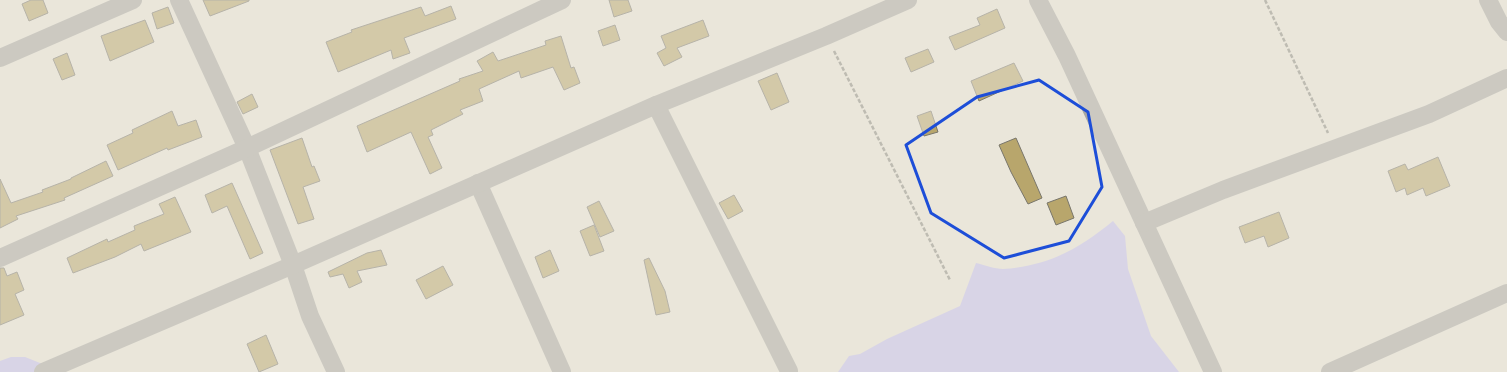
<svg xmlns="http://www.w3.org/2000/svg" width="1507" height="372" font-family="Manrope,sans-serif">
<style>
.green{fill:#c4bff3}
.building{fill:#b8a66c;stroke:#79766b}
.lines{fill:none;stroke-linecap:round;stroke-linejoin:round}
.path{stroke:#8b8980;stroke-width:2.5;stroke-dasharray:4 2;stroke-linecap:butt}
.minor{stroke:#a8a7a2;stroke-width:18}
.marked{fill:none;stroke:#1d4ed8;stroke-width:3;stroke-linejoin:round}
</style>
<rect width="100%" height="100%" fill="#eae6da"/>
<g class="green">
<path d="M1113,221L1125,236L1128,269L1151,336L1179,372H838L849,356L860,354L887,339L960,306L976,263C984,265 995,269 1003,269C1048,266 1079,249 1113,221Z"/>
<path d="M11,357H25L55,369L57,372H0V361Z"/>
</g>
<g class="building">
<path d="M31,0H43L48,13L29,21L22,4Z"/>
<path d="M203,0H249V1L210,16Z"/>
<path d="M609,0H628L632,11L614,17Z"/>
<path d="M451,6L456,19L404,38L410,53L393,59L391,50L338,72L326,42L352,32L351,30L421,7L425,16Z"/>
<path d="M168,7L174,23L157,29L152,13Z"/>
<path d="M997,9L1005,28L955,50L949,37L980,25L977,18Z"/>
<path d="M145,20L154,42L110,61L101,36Z"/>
<path d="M703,20L709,36L677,48L682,57L664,66L657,53L666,48L661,36Z"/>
<path d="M615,25L620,40L603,46L598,31Z"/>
<path d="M561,36L571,68L574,67L580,83L564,90L553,67L521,78L519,71L479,89L483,101L460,110L463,114L431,130L433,135L428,137L442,168L430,174L411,132L367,152L357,126L460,81L459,79L483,71L477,61L493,52L498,61L546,45L545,41Z"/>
<path d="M928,49L934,62L911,72L905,58Z"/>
<path d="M67,53L75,75L62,80L53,59Z"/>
<path d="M1014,63L1023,81L979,101L971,81Z"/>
<path d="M777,73L789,102L771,110L758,81Z"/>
<path d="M252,94L258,107L243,114L237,102Z"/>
<path d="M172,111L178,126L196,120L202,137L168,150L167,148L118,170L107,145L133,133L132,130Z"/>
<path d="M931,111L938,132L924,136L917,116Z"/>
<path d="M302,138L312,167L314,166L320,181L303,187L314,219L298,224L270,150Z"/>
<path d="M1016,138L1042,198L1028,204L1011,172L999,145Z"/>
<path d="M1438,157L1450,186L1426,196L1423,188L1407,195L1405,188L1396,192L1388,171L1405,164L1408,170Z"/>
<path d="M106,161L113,176L64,198L65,200L16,216L18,219L0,228V179L11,203L43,192L42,190L71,179V178Z"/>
<path d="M232,183L263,253L250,259L227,206L212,213L205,195Z"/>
<path d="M734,195L743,211L728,219L719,203Z"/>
<path d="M1066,196L1074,218L1056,225L1047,203Z"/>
<path d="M175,197L191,232L144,251L141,244L115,257L73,273L67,258L107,239L108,242L135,230L134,226L164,214L159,204Z"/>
<path d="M599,201L614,231L600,237L587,207Z"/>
<path d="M1279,212L1289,238L1268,247L1264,236L1245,243L1239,227Z"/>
<path d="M594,225L604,251L590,256L580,231Z"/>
<path d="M381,250L387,265L357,271L362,282L349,288L343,274L330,277L328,272L367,253Z"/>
<path d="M550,250L559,271L543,278L535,257Z"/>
<path d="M649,258L665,291L670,312L656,315L644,260Z"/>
<path d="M443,266L453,285L426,299L416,280Z"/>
<path d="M0,268H4L7,276L17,272L24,290L15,294L24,315L0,325Z"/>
<path d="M266,335L278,364L259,372L247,344Z"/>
</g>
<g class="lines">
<g class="path">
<path d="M1265,0L1328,133"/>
<path d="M834,51L950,280"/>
</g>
<g class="minor">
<path d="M179,0L247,148L293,265L310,316L336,372"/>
<path d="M1038,0L1067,56L1213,372"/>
<path d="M1488,0L1499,22L1507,32"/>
<path d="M0,58L133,0"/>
<path d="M656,105L789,371"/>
<path d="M478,183L562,372"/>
<path d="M1144,223L1223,190L1429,114L1507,78"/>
<path d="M0,258L247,148L562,0"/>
<path d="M43,372L293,265L656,105L826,36L908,0"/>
<path d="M1330,372L1507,293"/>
</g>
</g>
<path d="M0 0H1507V372H0ZM1039,80L1088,112L1102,187L1069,241L1004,258L931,213L906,145L977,97Z" fill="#eae6da" fill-opacity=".55" fill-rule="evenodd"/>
<path class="marked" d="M1039,80L1088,112L1102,187L1069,241L1004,258L931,213L906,145L977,97Z"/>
</svg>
